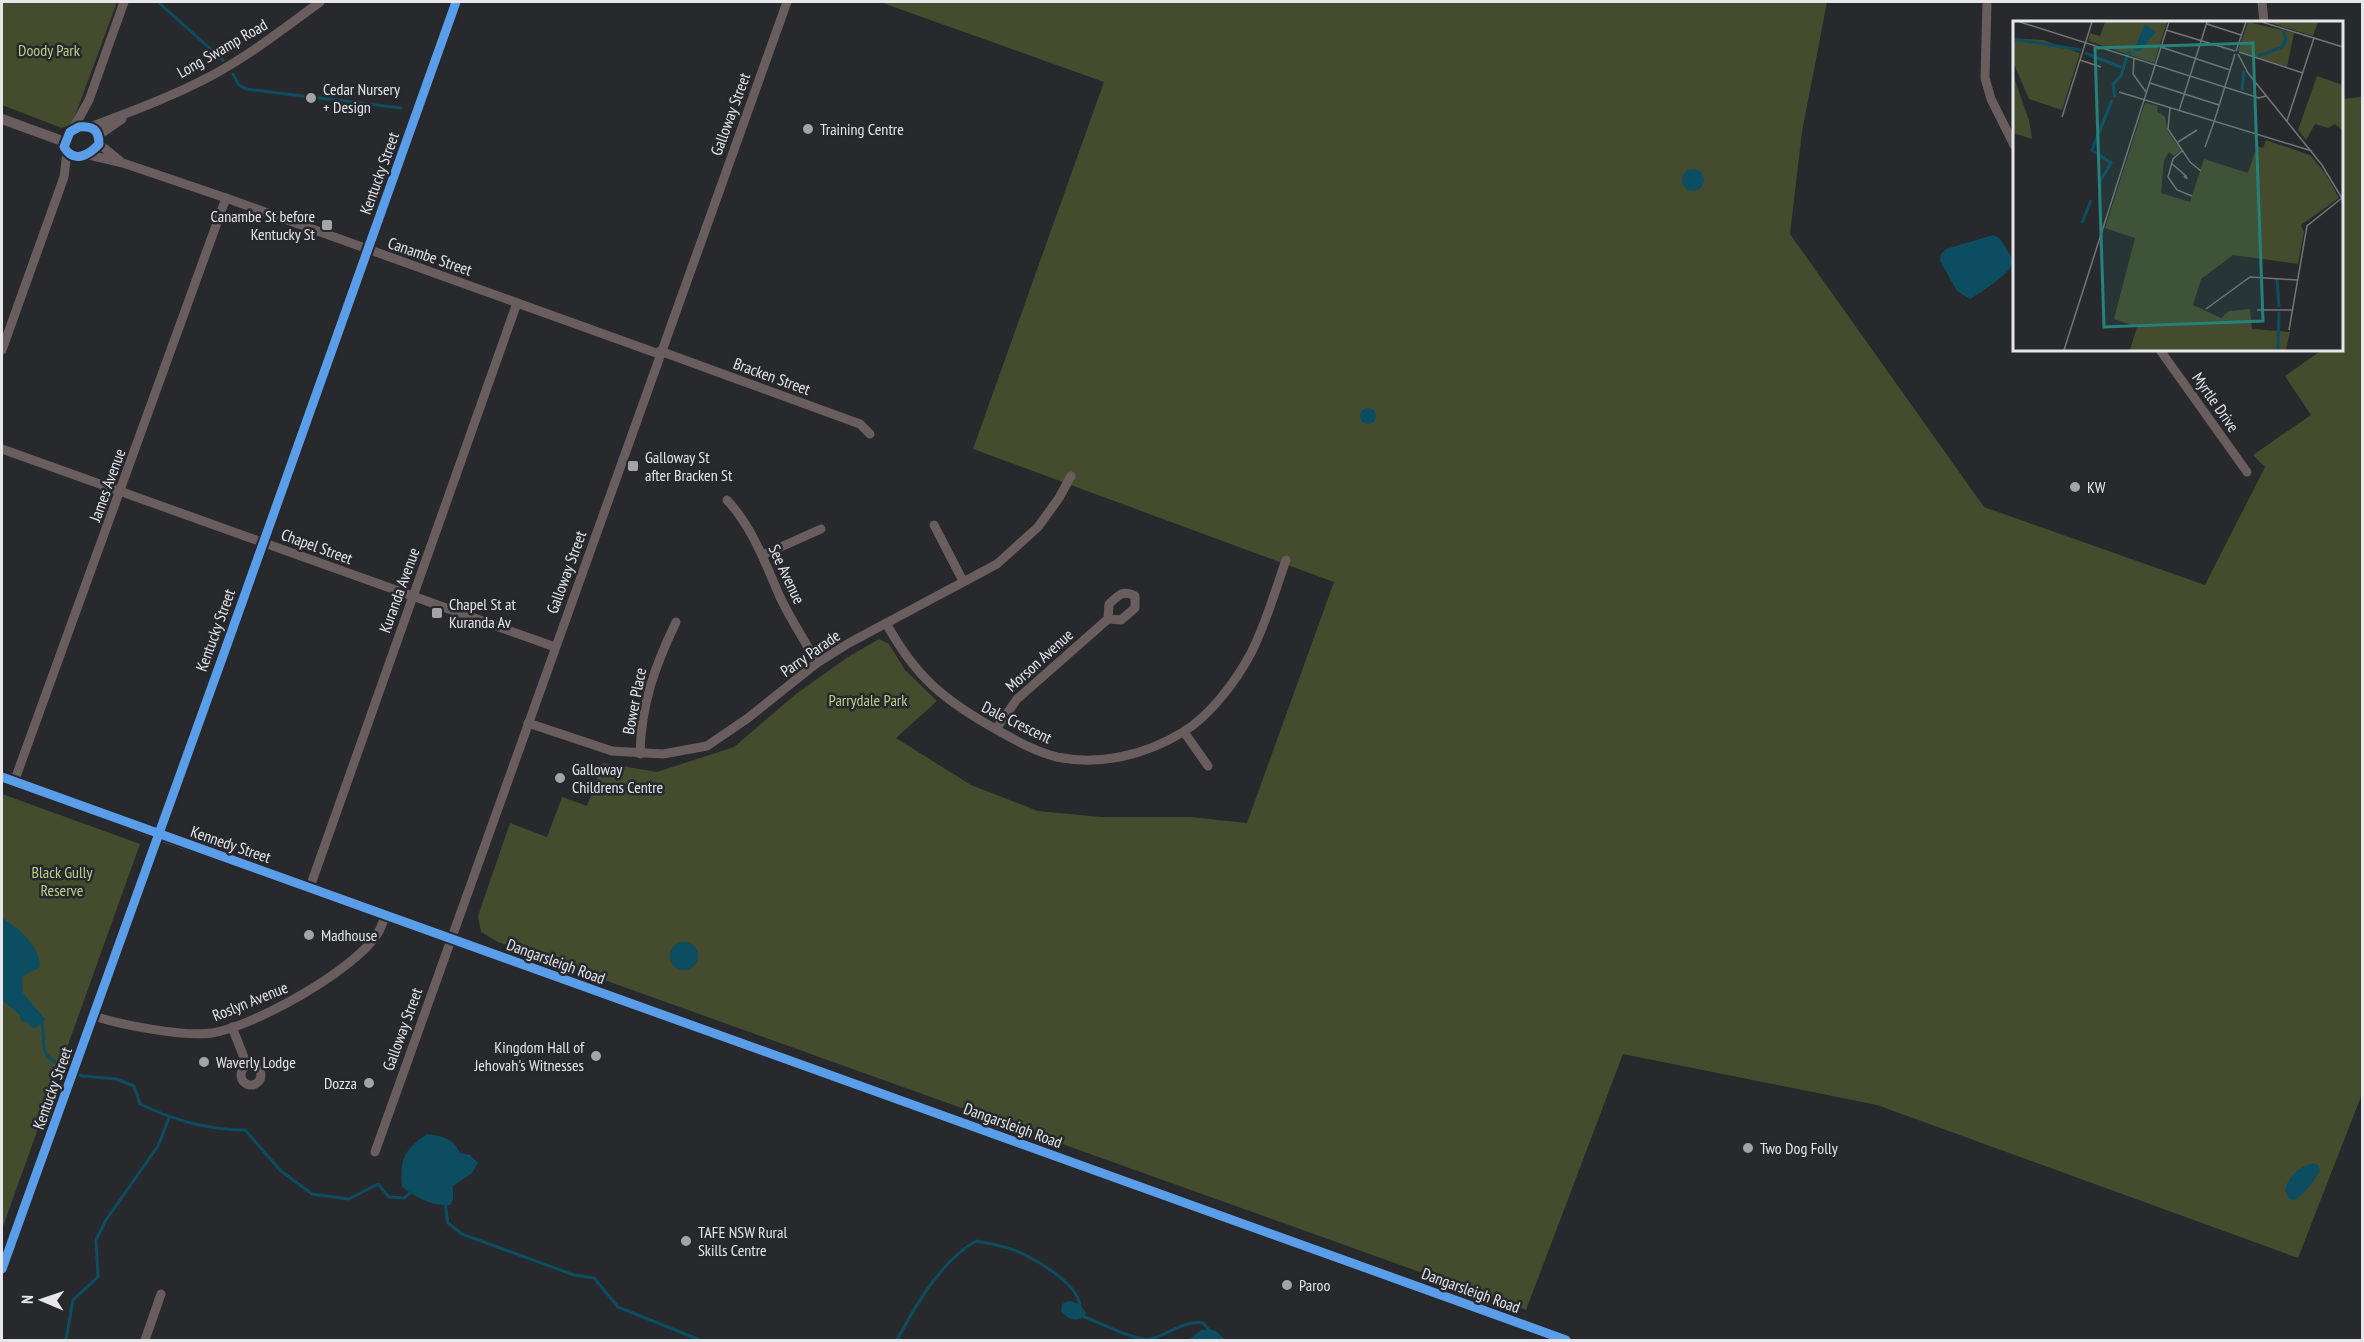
<svg xmlns="http://www.w3.org/2000/svg" width="2364" height="1342" font-family="'PT Sans Narrow',sans-serif">
<style>
.green{fill:#444c2d}
.water{fill:#0c4d62}
.lines{fill:none;stroke-linecap:round;stroke-linejoin:round}
.stream{stroke:#0c4d62;stroke-width:3}
.minor{stroke:#695d5e;stroke-width:9}
.tertiary{stroke:#695d5e;stroke-width:10}
.cycleway-casing{stroke:#27282d;stroke-width:13}
.cycleway{stroke:#5a9eea;stroke-width:9}
.poi-dot{fill:#a4a4a8;stroke:#27282d;stroke-width:2}
.labels{text-anchor:middle;dominant-baseline:central;stroke-width:5;stroke-linejoin:round;paint-order:stroke}
.street-label{font-size:16px;fill:#e7e7eb;stroke:#27282d}
.park-label{font-size:16px;fill:#bdd184;stroke:#27282d}
.poi-label{font-size:16px;fill:#e7e7eb;stroke:#27282d;text-anchor:start}
.inset-river{fill:none;stroke:#0c4d62;stroke-width:3}
.inset-road{fill:none;stroke:#747578;stroke-width:1.5}
.view{fill:#25817a;fill-opacity:0.15;stroke:#25817a;stroke-width:3}
.inset-edge{fill:none;stroke:#e7e7eb;stroke-width:3}
</style>
<rect width="100%" height="100%" fill="#28292c"/>
<g class="green">
<path d="M2,2H117L72,124L62,128L2,105Z"/>
<path d="M880,2H1827L1802,132L1790,234L1984,507L2205,585L2265,467L2253,455L2311,415L2285,376L2322,350H2342V99L2362,97V1094L2298,1258L1877,1105L1623,1054L1526,1310L498,942L481,932L478,916L510,823L547,837L562,797L587,806L603,763L657,772L734,747L796,694L848,657L879,639L889,644L905,670L937,701L896,738L971,785L1038,811L1101,817H1190L1247,823L1334,582L973,449L1104,82Z"/>
<path d="M2,794L140,844L2,1229Z"/>
</g>
<g class="water">
<circle cx="1693" cy="180" r="11"/>
<path d="M1993,235C2000,237 2003,242 2006,248C2008,252 2012,257 2013,261C2013,273 1979,293 1970,299L1957,291L1940,261L1941,254L1946,249Z"/>
<circle cx="1368" cy="416" r="8"/>
<path d="M2,918C19,928 40,946 40,967L22,977L23,993L45,1019L37,1027L32,1028L27,1022L21,1021L20,1015L4,1002L2,995Z"/>
<circle cx="684" cy="956" r="14"/>
<path d="M427,1134C442,1136 453,1138 460,1153L470,1155L478,1163L472,1173L453,1186V1199L450,1205C430,1206 418,1198 402,1187C400,1159 403,1151 427,1134Z"/>
<path d="M2313,1163L2318,1165L2320,1171C2313,1182 2306,1192 2295,1200L2289,1199L2285,1190C2289,1175 2298,1168 2313,1163Z"/>
<path d="M1069,1301C1078,1302 1081,1305 1086,1313L1084,1317C1075,1322 1067,1319 1061,1311L1062,1304Z"/>
<path d="M1209,1329L1216,1331L1225,1340H1189L1201,1330Z"/>
</g>
<g class="lines">
<g class="stream">
<path d="M158,2L223,60"/>
<path d="M233,74L239,85L246,89L401,108"/>
<path d="M42,1021C46,1054 37,1054 71,1071"/>
<path d="M77,1074L83,1076L116,1079L134,1086L140,1104C173,1120 208,1130 245,1130L281,1171L312,1194L349,1199L378,1184L389,1197L404,1198L412,1191"/>
<path d="M445,1203L448,1223L462,1234L574,1275L594,1278L618,1307L700,1340"/>
<path d="M1082,1314L1084,1317C1099,1322 1137,1342 1150,1339C1169,1335 1183,1320 1203,1323L1209,1330"/>
<path d="M66,1340L73,1300L98,1277L96,1240L106,1220L158,1146L169,1118"/>
<path d="M897,1340C915,1306 942,1260 976,1241C991,1244 1007,1246 1021,1253C1040,1262 1081,1286 1080,1308"/>
</g>
<g class="minor">
<path d="M1987,2L1985,78L1991,99L2014,145"/>
<path d="M2262,2L2264,22"/>
<path d="M90,127C130,112 171,97 209,77C249,56 284,28 320,2"/>
<path d="M73,129L89,100L124,2"/>
<path d="M99,135L122,119"/>
<path d="M99,144L119,160"/>
<path d="M89,155L123,163L226,198L659,354"/>
<path d="M2,350L64,177L67,152"/>
<path d="M2160,350L2247,472"/>
<path d="M660,351L860,424L870,434"/>
<path d="M2,449L555,647"/>
<path d="M727,500C753,528 765,563 780,597C791,620 805,641 817,663"/>
<path d="M934,525L963,581"/>
<path d="M763,555L821,529"/>
<path d="M886,623C916,678 945,701 999,731C1017,741 1036,752 1057,757C1099,766 1146,755 1183,732C1210,716 1236,681 1251,653C1266,624 1275,591 1286,560"/>
<path d="M528,723L612,751L663,754L707,746L748,718L817,663L849,643L997,564L1038,527L1059,498L1071,476"/>
<path d="M996,729L1017,699L1108,619L1109,604C1118,596 1123,589 1135,596V608L1121,620L1108,619"/>
<path d="M1184,732L1208,766"/>
<path d="M640,754C641,704 655,666 676,622"/>
<path d="M2,777L157,835"/>
<path d="M14,782L226,198"/>
<path d="M310,887L517,303"/>
<path d="M94,1016C121,1025 184,1037 212,1033C255,1026 355,970 378,933C381,928 383,922 385,916"/>
<path d="M232,1027L247,1065"/>
<circle cx="251" cy="1075" r="10"/>
<path d="M375,1152L787,2"/>
<path d="M145,1340L161,1294"/>
</g>
<g class="tertiary">
<path d="M2,119L65,142"/>
<path d="M79,127C93,126 99,130 99,144C89,155 74,164 64,147L70,132Z"/>
<path d="M157,835L310,887L385,916L1566,1340"/>
<path d="M2,1269C156,848 305,424 456,2"/>
</g>
<g class="cycleway-casing">
<g id="cycleway">
<path d="M79,127C93,126 99,130 99,144C89,155 74,164 64,147L70,132Z"/>
<path d="M2,777L1566,1340"/>
<path d="M2,1269C156,848 305,424 456,2"/>
</g>
</g>
<use href="#cycleway" class="cycleway"/>
</g>
<g class="poi-dot">
<circle cx="311" cy="98" r="6"/>
<circle cx="808" cy="129" r="6"/>
<rect x="321" y="219" width="12" height="12" rx="3"/>
<rect x="627" y="460" width="12" height="12" rx="3"/>
<circle cx="2075" cy="487" r="6"/>
<rect x="431" y="607" width="12" height="12" rx="3"/>
<circle cx="560" cy="778" r="6"/>
<circle cx="309" cy="935" r="6"/>
<circle cx="596" cy="1056" r="6"/>
<circle cx="204" cy="1062" r="6"/>
<circle cx="369" cy="1083" r="6"/>
<circle cx="1748" cy="1148" r="6"/>
<circle cx="686" cy="1241" r="6"/>
<circle cx="1287" cy="1285" r="6"/>
</g>
<g class="labels">
<g class="street-label">
<text transform="translate(222 48) rotate(-30)">Long Swamp Road</text>
<text transform="translate(730 114) rotate(-70)">Galloway Street</text>
<text transform="translate(379 173) rotate(-70)">Kentucky Street</text>
<text transform="translate(430 256) rotate(19)">Canambe Street</text>
<text transform="translate(772 376) rotate(20)">Bracken Street</text>
<text transform="translate(2216 402) rotate(55)">Myrtle Drive</text>
<text transform="translate(107 485) rotate(-70)">James Avenue</text>
<text transform="translate(317 546) rotate(20)">Chapel Street</text>
<text transform="translate(566 572) rotate(-70)">Galloway Street</text>
<text transform="translate(787 574) rotate(65)">See Avenue</text>
<text transform="translate(399 590) rotate(-70)">Kuranda Avenue</text>
<text transform="translate(215 630) rotate(-70)">Kentucky Street</text>
<text transform="translate(810 653) rotate(-35)">Parry Parade</text>
<text transform="translate(1039 660) rotate(-42)">Morson Avenue</text>
<text transform="translate(634 701) rotate(-79)">Bower Place</text>
<text transform="translate(1017 722) rotate(26)">Dale Crescent</text>
<text transform="translate(231 844) rotate(19)">Kennedy Street</text>
<text transform="translate(556 961) rotate(20)">Dangarsleigh Road</text>
<text transform="translate(250 1001) rotate(-22)">Roslyn Avenue</text>
<text transform="translate(402 1029) rotate(-70)">Galloway Street</text>
<text transform="translate(52 1088) rotate(-70)">Kentucky Street</text>
<text transform="translate(1013 1125) rotate(20)">Dangarsleigh Road</text>
<text transform="translate(1471 1290) rotate(20)">Dangarsleigh Road</text>
</g>
<g class="park-label">
<text x="49" y="50">Doody Park</text>
<text x="868" y="700">Parrydale Park</text>
<text x="62" y="872">Black Gully<tspan x="62" dy="18">Reserve</tspan></text>
</g>
<g class="poi-label">
<text x="323" y="89">Cedar Nursery<tspan x="323" dy="18">+ Design</tspan></text>
<text x="820" y="129">Training Centre</text>
<text x="315" y="216" text-anchor="end">Canambe St before<tspan x="315" dy="18">Kentucky St</tspan></text>
<text x="645" y="457">Galloway St<tspan x="645" dy="18">after Bracken St</tspan></text>
<text x="2087" y="487">KW</text>
<text x="449" y="604">Chapel St at<tspan x="449" dy="18">Kuranda Av</tspan></text>
<text x="572" y="769">Galloway<tspan x="572" dy="18">Childrens Centre</tspan></text>
<text x="321" y="935">Madhouse</text>
<text x="584" y="1047" text-anchor="end">Kingdom Hall of<tspan x="584" dy="18">Jehovah's Witnesses</tspan></text>
<text x="216" y="1062">Waverly Lodge</text>
<text x="357" y="1083" text-anchor="end">Dozza</text>
<text x="1760" y="1148">Two Dog Folly</text>
<text x="698" y="1232">TAFE NSW Rural<tspan x="698" dy="18">Skills Centre</tspan></text>
<text x="1299" y="1285">Paroo</text>
</g>
</g>
<g transform="translate(2013 21)">
<rect width="330" height="330" fill="#28292c"/>
<path d="M92,1H154L141,42L75,20L77,12L87,15ZM235,1L281,12L274,46L225,30ZM255,1H305L300,15ZM0,17L30,19L67,32L49,89L16,78L0,41ZM0,54L16,99L19,118L0,112ZM304,55L330,64V110L322,103L315,107L302,103L293,119L285,109ZM132,82L145,85L144,90L152,96L155,111L168,129L161,135L156,131L151,139L148,172L177,181L191,138L235,152L244,125L250,127L253,119L297,134L313,153L326,177L288,204L291,211L285,243L220,234L188,258L180,284L208,297L216,290L237,288L239,308L277,311L273,329H117L124,306L101,298L122,217L92,207Z" fill="#444c2d"/>
<path d="M132,3L143,11L127,30L120,31Z" fill="#0c4d62"/>
<path class="inset-river" d="M0,18L68,29M72,32L108,46M245,35L269,26L273,19L270,8M229,69L231,50M102,76L100,63L108,55L115,32L119,31M87,170V160L98,142L79,129L99,79M69,202L78,179M264,258L266,286M265,329L266,291"/>
<path class="inset-road" d="M7,1L246,77L253,75M249,1L330,26M194,3L228,14M153,9L222,30M148,26L217,49M223,30L233,1M226,31L290,52M225,33L235,52L309,144L330,179M121,37L120,53L133,71M67,39L88,46M137,62L206,84M106,71L299,130M157,87L155,108L177,141L188,150M166,90L194,1M49,96L79,1M274,100L301,17M201,101L222,33M165,121L184,109M192,126L201,101M170,129L160,138L155,156L164,169L179,175M158,142L173,155L174,158L171,155M193,288L237,256L284,259M244,289H279M276,309L294,205L329,177M51,329L156,1"/>
<path class="view" d="M240,22L250,300L91,306L82,27Z"/>
<rect width="330" height="330" class="inset-edge"/>
</g>
<rect width="2364" height="1342" fill="none" stroke="#e7e7eb" stroke-width="6"/>
<g transform="translate(42 1300) rotate(272)" stroke="#27282d" stroke-width="4.5" paint-order="stroke">
<path d="M0-4.5L10 22L0 15L-10 22Z" fill="#e7e7eb"/>
<text y="-9" font-size="16" font-weight="bold" text-anchor="middle" fill="#e7e7eb">N</text>
</g>
</svg>
